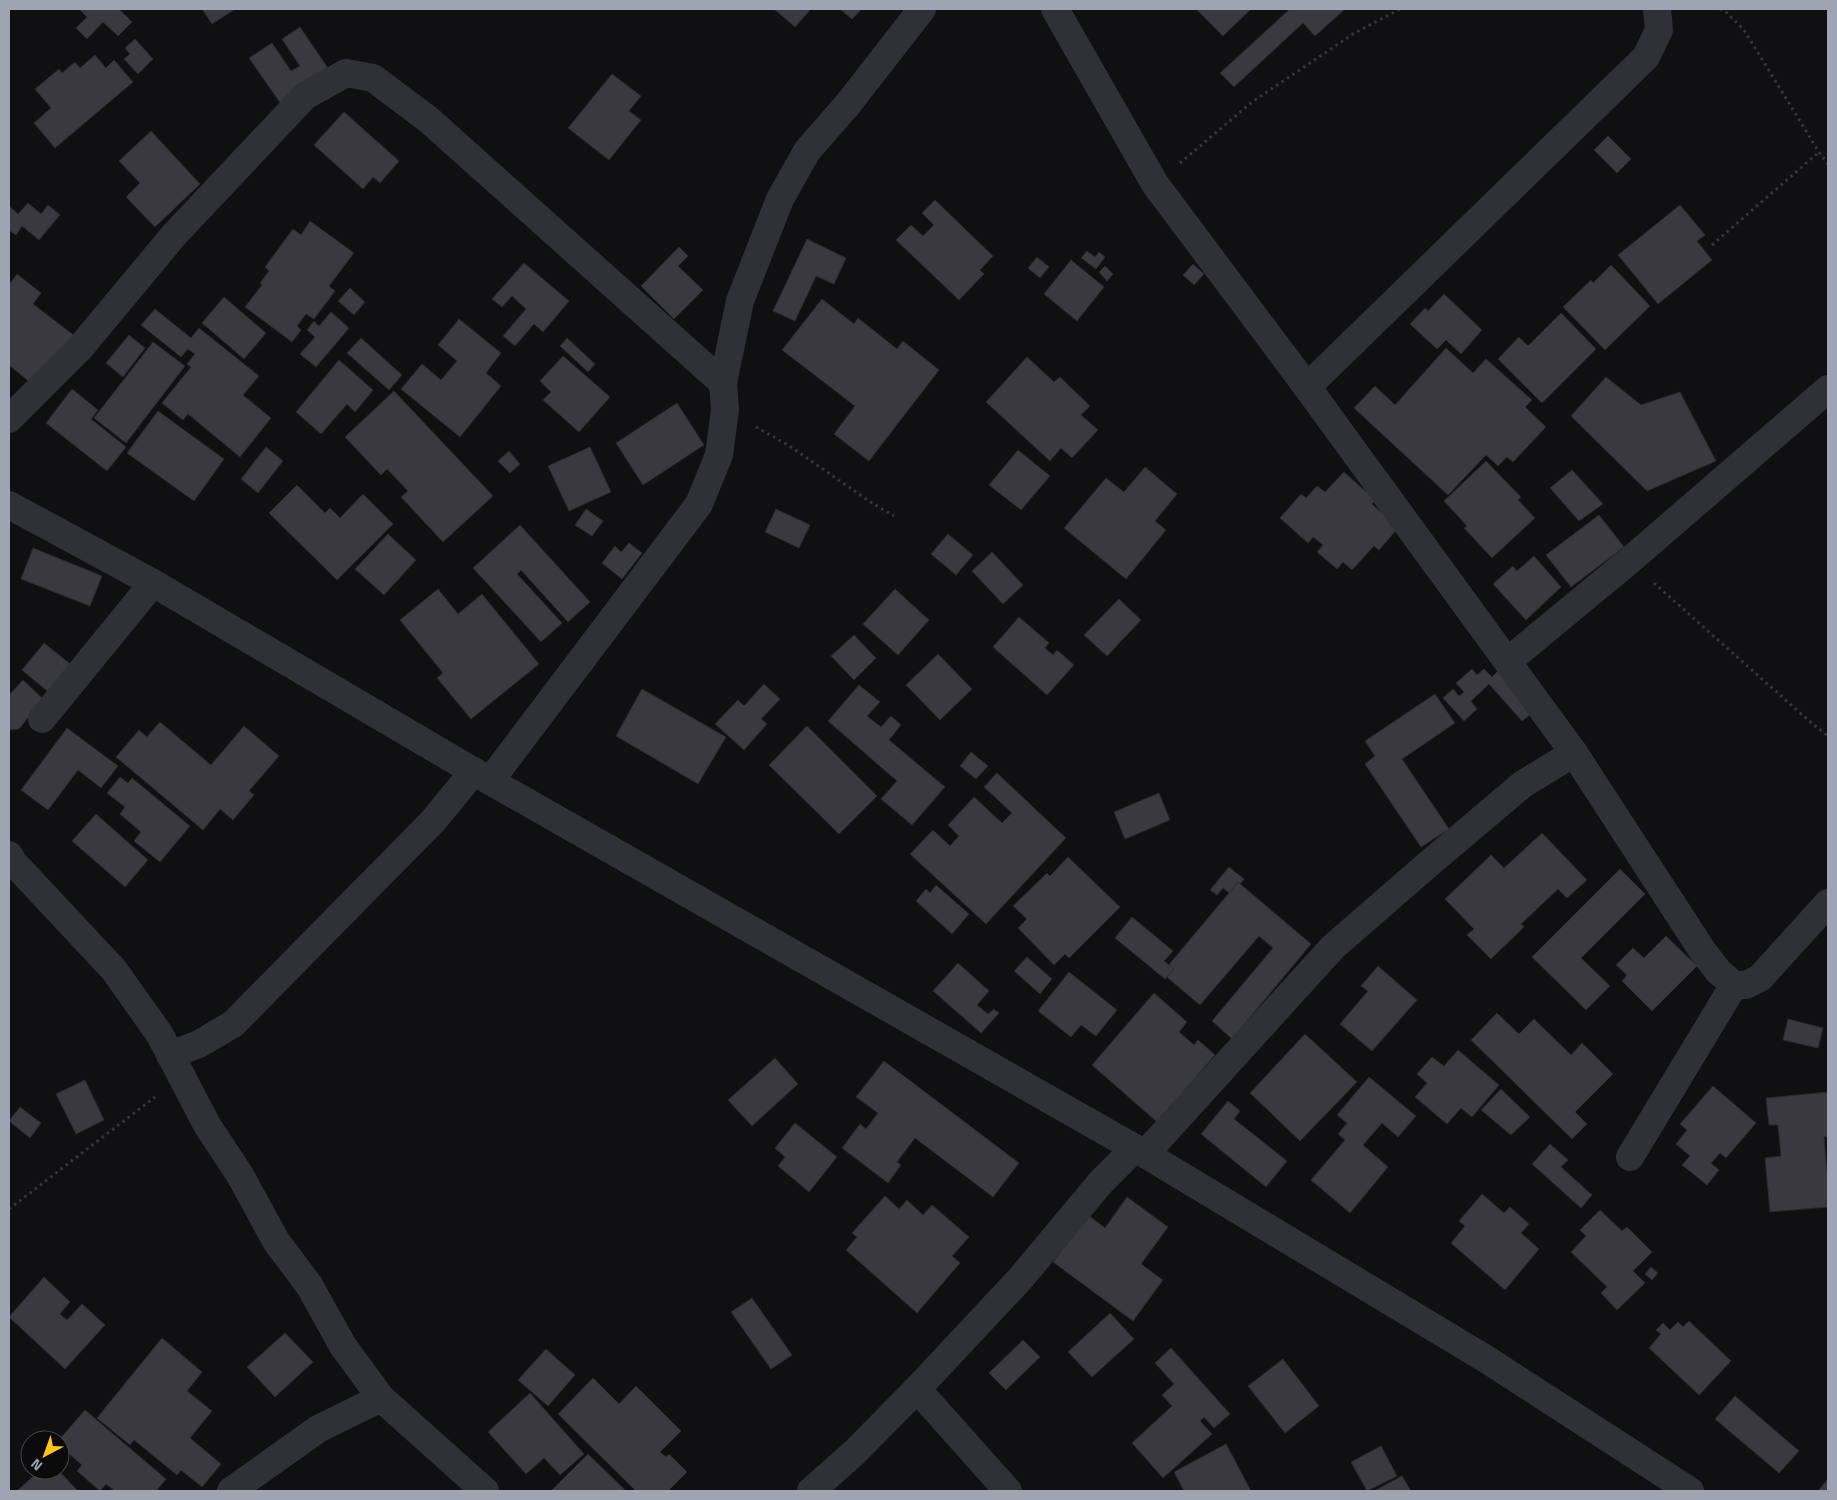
<svg xmlns="http://www.w3.org/2000/svg" width="1837" height="1500" font-family="'Titillium Web',sans-serif">
<style>
.building{fill:#39393f;stroke:#2a292d}
.lines{fill:none;stroke-linecap:round;stroke-linejoin:round}
.path{stroke:#36383d;stroke-width:3;stroke-dasharray:2.5 4;stroke-linecap:butt}
.minor{stroke:#303136;stroke-width:28}
</style>
<rect width="100%" height="100%" fill="#100f11"/>
<g class="building">
<path d="M79,9H119L132,22L118,36L103,22L87,39L76,28L87,17Z"/>
<path d="M202,9H235L212,24Z"/>
<path d="M774,9H811L795,27Z"/>
<path d="M840,9H862L852,19Z"/>
<path d="M1196,9H1248L1250,10L1223,36Z"/>
<path d="M1290,9H1345L1315,36L1303,23L1234,87L1220,73Z"/>
<path d="M300,27L332,74L283,107L249,58L272,43L291,71L300,66L282,39Z"/>
<path d="M135,39L153,59L138,74L124,59L130,54L125,48Z"/>
<path d="M95,55L106,68L114,60L133,82L55,148L34,123L51,108L35,89L59,69L62,73L75,62L80,68Z"/>
<path d="M612,74L641,96L629,111L641,120L609,160L568,128Z"/>
<path d="M344,112L399,161L380,183L373,177L363,189L314,145Z"/>
<path d="M151,131L200,184L155,227L126,197L140,183L119,161Z"/>
<path d="M1608,136L1631,159L1617,173L1594,150Z"/>
<path d="M935,200L993,256L980,270L984,274L959,300L896,240L911,225L923,236L934,225L922,213Z"/>
<path d="M28,203L41,214L48,205L60,215L39,240L22,226L16,235L10,231L9,233V206L18,214Z"/>
<path d="M1680,205L1705,235L1697,241L1712,260L1658,304L1618,255Z"/>
<path d="M310,221L354,253L329,286L335,291L314,319L306,314L297,326L301,330L292,342L245,307L262,285L260,283L269,271L265,267L293,229L301,235Z"/>
<path d="M807,239L846,258L834,284L816,276L795,321L773,311Z"/>
<path d="M679,247L688,256L678,266L703,290L674,319L641,286Z"/>
<path d="M1087,251L1095,257L1099,252L1105,257L1096,269L1081,258Z"/>
<path d="M1037,257L1049,267L1040,278L1028,268Z"/>
<path d="M1071,260L1104,287L1077,321L1044,294Z"/>
<path d="M524,263L569,301L543,332L534,324L515,346L503,336L526,309L512,296L502,307L492,299Z"/>
<path d="M1193,264L1204,274L1194,285L1183,275Z"/>
<path d="M1611,265L1650,306L1605,350L1563,307L1591,280L1593,283Z"/>
<path d="M1105,266L1113,274L1107,281L1099,272Z"/>
<path d="M17,274L41,293L33,304L76,337L37,388L9,365V285Z"/>
<path d="M350,288L365,302L354,315L338,301Z"/>
<path d="M1444,294L1482,330L1461,354L1446,340L1437,349L1410,324L1425,308L1428,311Z"/>
<path d="M224,297L266,333L244,359L202,323Z"/>
<path d="M822,299L854,324L858,318L897,349L903,341L939,370L869,461L834,434L855,406L782,350Z"/>
<path d="M155,309L191,338L199,328L259,376L243,395L271,418L240,457L188,414L183,420L162,403L191,367L187,364L195,354L188,349L181,357L141,325Z"/>
<path d="M331,312L349,328L316,367L300,354L315,337L307,330L314,321L319,326Z"/>
<path d="M1561,313L1596,349L1542,403L1498,359L1519,337L1528,346Z"/>
<path d="M459,319L501,353L486,373L501,386L460,437L401,389L422,364L441,380L457,361L438,345Z"/>
<path d="M129,335L145,348L123,377L106,363Z"/>
<path d="M361,338L402,375L389,390L347,353Z"/>
<path d="M567,338L595,364L588,372L560,346Z"/>
<path d="M153,342L185,366L126,443L94,418Z"/>
<path d="M1446,348L1473,373L1486,359L1532,400L1525,407L1546,427L1513,462L1507,457L1498,466L1486,455L1448,495L1354,408L1375,386L1395,405Z"/>
<path d="M563,356L610,397L579,432L543,400L551,392L540,381Z"/>
<path d="M1027,357L1054,382L1060,377L1090,406L1081,415L1098,430L1072,458L1061,448L1050,461L986,402Z"/>
<path d="M339,360L373,390L355,412L347,404L321,434L296,412Z"/>
<path d="M1606,377L1641,405L1680,392L1716,461L1647,491L1571,416Z"/>
<path d="M72,389L98,410L91,419L126,447L107,471L46,423Z"/>
<path d="M394,391L493,496L443,542L401,497L408,491L387,469L381,475L345,437Z"/>
<path d="M677,403L704,445L643,485L616,443Z"/>
<path d="M158,411L224,459L194,501L127,453Z"/>
<path d="M266,447L283,461L258,493L241,479Z"/>
<path d="M590,447L611,492L569,511L548,466Z"/>
<path d="M1018,450L1050,476L1021,510L989,485Z"/>
<path d="M509,451L520,464L510,473L498,461Z"/>
<path d="M1486,461L1521,497L1518,500L1535,518L1492,558L1464,528L1467,526L1444,501Z"/>
<path d="M1145,467L1177,494L1155,521L1166,530L1126,579L1064,528L1106,478L1124,492Z"/>
<path d="M1572,470L1603,504L1579,521L1550,488Z"/>
<path d="M1344,472L1375,500L1372,504L1398,528L1379,550L1374,546L1352,570L1343,562L1337,569L1317,552L1323,545L1313,537L1308,543L1280,518L1301,494L1306,498L1317,486L1325,492Z"/>
<path d="M297,485L325,513L330,508L340,518L363,494L393,524L337,580L269,513Z"/>
<path d="M586,509L603,521L592,536L575,525Z"/>
<path d="M776,509L810,525L799,548L765,532Z"/>
<path d="M1599,515L1624,547L1571,587L1546,555Z"/>
<path d="M520,525L590,602L568,622L521,570L517,574L562,623L541,642L473,568Z"/>
<path d="M388,534L416,560L384,595L355,569Z"/>
<path d="M948,534L973,555L956,575L931,554Z"/>
<path d="M629,543L642,553L622,579L602,563L615,546L621,552Z"/>
<path d="M33,548L102,576L90,606L21,579Z"/>
<path d="M992,552L1023,585L1003,604L972,571Z"/>
<path d="M1534,556L1561,587L1526,620L1493,584L1513,566L1517,571Z"/>
<path d="M438,589L458,614L482,594L539,664L471,719L437,678L443,673L400,620Z"/>
<path d="M895,589L929,620L898,655L863,624Z"/>
<path d="M1119,599L1141,620L1107,656L1084,635Z"/>
<path d="M1019,617L1049,643L1045,648L1053,655L1057,650L1074,665L1047,695L993,647Z"/>
<path d="M854,635L876,658L854,680L831,656Z"/>
<path d="M44,643L74,667L52,695L22,670Z"/>
<path d="M938,654L972,689L940,720L906,685Z"/>
<path d="M1472,669L1477,675L1484,669L1492,677L1498,671L1534,712L1522,721L1489,684L1471,701L1477,709L1464,721L1443,698L1453,689L1459,696L1464,692L1456,683Z"/>
<path d="M23,680L43,699L19,729L9,730V695Z"/>
<path d="M764,684L780,699L761,719L767,724L744,750L715,724L738,700L744,706Z"/>
<path d="M859,685L880,702L867,716L881,727L891,716L901,725L889,740L945,787L912,825L881,799L897,781L828,721Z"/>
<path d="M642,689L726,737L698,784L616,736Z"/>
<path d="M1435,694L1455,723L1402,759L1449,829L1421,847L1365,764L1375,756L1365,741Z"/>
<path d="M160,722L211,765L244,726L279,756L249,791L254,795L233,820L220,809L203,830L116,757L139,730L147,737Z"/>
<path d="M807,726L877,796L839,834L769,765Z"/>
<path d="M67,728L118,766L101,788L78,770L48,810L21,790Z"/>
<path d="M971,752L988,766L976,779L960,766Z"/>
<path d="M997,773L1066,838L986,924L910,854L933,830L950,846L959,836L948,825L974,797L1002,823L1012,813L984,787Z"/>
<path d="M120,777L128,783L132,778L190,826L160,862L134,841L141,832L120,814L125,807L107,793Z"/>
<path d="M1159,793L1170,820L1125,839L1114,812Z"/>
<path d="M96,814L148,860L125,887L72,841Z"/>
<path d="M1542,833L1587,880L1567,898L1558,889L1521,924L1524,927L1491,959L1467,935L1474,929L1445,899L1491,855L1504,868Z"/>
<path d="M1068,857L1120,907L1069,958L1065,954L1054,965L1018,928L1027,919L1013,906L1047,873L1050,876Z"/>
<path d="M1229,867L1244,879L1232,895L1223,888L1217,895L1210,890Z"/>
<path d="M1620,869L1645,894L1581,958L1610,986L1586,1010L1532,957Z"/>
<path d="M1238,882L1311,944L1232,1039L1212,1021L1273,948L1259,936L1200,1005L1162,973Z"/>
<path d="M936,885L969,914L952,934L916,901L926,889L930,893Z"/>
<path d="M1132,917L1173,951L1164,961L1174,969L1165,979L1115,938Z"/>
<path d="M1666,936L1697,966L1652,1011L1622,981L1627,975L1616,965L1633,948L1644,958Z"/>
<path d="M1027,957L1052,979L1040,994L1014,971Z"/>
<path d="M958,963L989,991L977,1005L988,1014L994,1009L999,1013L981,1033L933,991Z"/>
<path d="M1378,966L1417,1000L1372,1051L1340,1024L1368,991L1361,986Z"/>
<path d="M1069,972L1117,1010L1096,1036L1081,1025L1071,1037L1038,1011Z"/>
<path d="M1154,993L1187,1022L1179,1032L1194,1045L1198,1040L1215,1055L1157,1122L1092,1065Z"/>
<path d="M1497,1013L1519,1034L1534,1019L1571,1055L1582,1043L1613,1074L1575,1112L1587,1124L1572,1139L1471,1040Z"/>
<path d="M1788,1019L1823,1028L1818,1048L1783,1040Z"/>
<path d="M1305,1034L1357,1082L1300,1141L1250,1093Z"/>
<path d="M1458,1050L1499,1085L1472,1117L1461,1108L1447,1124L1415,1097L1427,1083L1417,1074L1432,1057L1444,1066Z"/>
<path d="M775,1058L798,1084L752,1126L728,1100Z"/>
<path d="M884,1061L1019,1163L993,1197L915,1138L897,1162L901,1165L888,1183L842,1148L860,1124L866,1129L878,1113L856,1097Z"/>
<path d="M1369,1077L1416,1116L1398,1137L1382,1123L1363,1145L1388,1167L1350,1213L1311,1180L1345,1140L1338,1134L1347,1123L1337,1115Z"/>
<path d="M85,1080L104,1120L76,1134L56,1094Z"/>
<path d="M1713,1086L1756,1123L1726,1158L1720,1153L1711,1163L1719,1170L1707,1185L1682,1165L1690,1156L1676,1144L1687,1130L1680,1124Z"/>
<path d="M1501,1089L1530,1117L1511,1135L1481,1110Z"/>
<path d="M1828,1092V1137H1824L1828,1184V1207L1770,1212L1765,1158L1781,1156L1778,1125H1769L1766,1098Z"/>
<path d="M1228,1101L1240,1111L1234,1119L1287,1161L1266,1187L1201,1134Z"/>
<path d="M20,1107L41,1123L30,1138L9,1121Z"/>
<path d="M795,1123L837,1157L809,1192L778,1166L785,1157L775,1148Z"/>
<path d="M1550,1144L1568,1160L1561,1167L1592,1195L1581,1208L1532,1164Z"/>
<path d="M1482,1194L1504,1213L1510,1207L1529,1224L1521,1233L1539,1249L1505,1290L1451,1243L1465,1226L1459,1221Z"/>
<path d="M885,1196L899,1209L907,1200L923,1215L932,1205L969,1237L952,1256L960,1263L917,1313L846,1250L857,1237L852,1233Z"/>
<path d="M1127,1197L1168,1227L1141,1264L1163,1280L1133,1321L1053,1262L1088,1215L1105,1228Z"/>
<path d="M1600,1210L1622,1231L1627,1227L1652,1252L1633,1271L1645,1283L1617,1310L1601,1293L1607,1287L1571,1252L1586,1236L1580,1230Z"/>
<path d="M1651,1267L1658,1273L1652,1280L1645,1274Z"/>
<path d="M44,1277L70,1302L60,1314L67,1320L82,1304L105,1325L65,1369L9,1317Z"/>
<path d="M752,1298L792,1355L771,1369L731,1312Z"/>
<path d="M1110,1313L1134,1339L1092,1377L1068,1352Z"/>
<path d="M1689,1321L1731,1361L1699,1395L1649,1348L1661,1334L1656,1330L1663,1323L1670,1330L1678,1322L1683,1327Z"/>
<path d="M285,1333L313,1362L275,1397L247,1367Z"/>
<path d="M162,1338L202,1372L187,1391L212,1411L190,1438L221,1464L202,1487L181,1470L177,1475L134,1440L130,1445L97,1418Z"/>
<path d="M1023,1340L1040,1357L1006,1390L989,1373Z"/>
<path d="M1171,1348L1230,1414L1214,1428L1204,1417L1200,1421L1212,1434L1163,1478L1132,1443L1172,1406L1162,1395L1174,1384L1155,1363Z"/>
<path d="M546,1349L575,1375L548,1406L518,1380Z"/>
<path d="M1283,1359L1319,1406L1285,1433L1248,1386Z"/>
<path d="M593,1378L619,1404L636,1386L681,1431L660,1452L666,1457L669,1454L687,1472L668,1491H636L558,1414Z"/>
<path d="M530,1393L584,1454L560,1475L544,1458L526,1474L488,1432Z"/>
<path d="M1735,1396L1799,1451L1779,1473L1715,1419Z"/>
<path d="M85,1410L166,1479L156,1491H115L106,1484L100,1491L77,1471L82,1465L60,1446L59,1440Z"/>
<path d="M1226,1444L1251,1491H1184L1174,1472Z"/>
<path d="M1381,1446L1397,1476L1367,1491L1351,1462Z"/>
<path d="M588,1454L626,1491H551Z"/>
<path d="M40,1470H58L78,1491H17Z"/>
<path d="M1402,1476L1411,1491H1374Z"/>
<path d="M1828,1479V1491H1818Z"/>
</g>
<g class="lines">
<g class="path">
<path d="M1720,9L1725,11L1744,30L1819,152L1828,164"/>
<path d="M1180,163L1252,102L1353,34L1400,9"/>
<path d="M1712,245L1819,152"/>
<path d="M756,427L788,445L872,503L894,516"/>
<path d="M1654,583L1808,720L1828,736"/>
<path d="M9,1209L155,1097"/>
</g>
<g class="minor">
<path d="M1055,9L1155,184L1307,387L1574,753L1702,950L1718,971L1734,985H1746L1760,978L1828,903"/>
<path d="M1307,387L1646,57L1659,30L1657,9"/>
<path d="M9,419L80,348L174,235L305,96L346,73L373,78L429,120L723,383"/>
<path d="M9,505L153,583L490,781L1145,1154L1486,1359L1690,1491"/>
<path d="M1508,661L1629,561L1828,389"/>
<path d="M42,719L153,583"/>
<path d="M490,781L699,504L719,455L725,410L723,383L740,301L780,199L807,151L848,104L922,9"/>
<path d="M9,855L13,862L114,970L160,1035L207,1125L240,1175L276,1241L309,1285L343,1346L381,1398L485,1491"/>
<path d="M170,1055L199,1044L233,1024L433,821L474,771"/>
<path d="M1145,1154L1333,947L1425,867L1523,784L1574,753"/>
<path d="M1630,1157L1734,985"/>
<path d="M917,1389L1008,1491"/>
<path d="M231,1491L318,1429L381,1398"/>
<path d="M811,1491L855,1452L917,1389L1020,1279L1101,1182L1135,1148"/>
</g>
</g>
<rect width="1837" height="1500" fill="none" stroke="#9fa4b3" stroke-width="20"/>
<g transform="translate(45 1455) rotate(221)"><circle r="24" fill="#0b0b0c" stroke="#46484f"/>
<path d="M0-4L9 19L0 12L-9 19Z" fill="#fec51a"/>
<text y="-8" font-size="14" font-weight="bold" text-anchor="middle" fill="#9fa4b3">N</text>
</g>
</svg>
